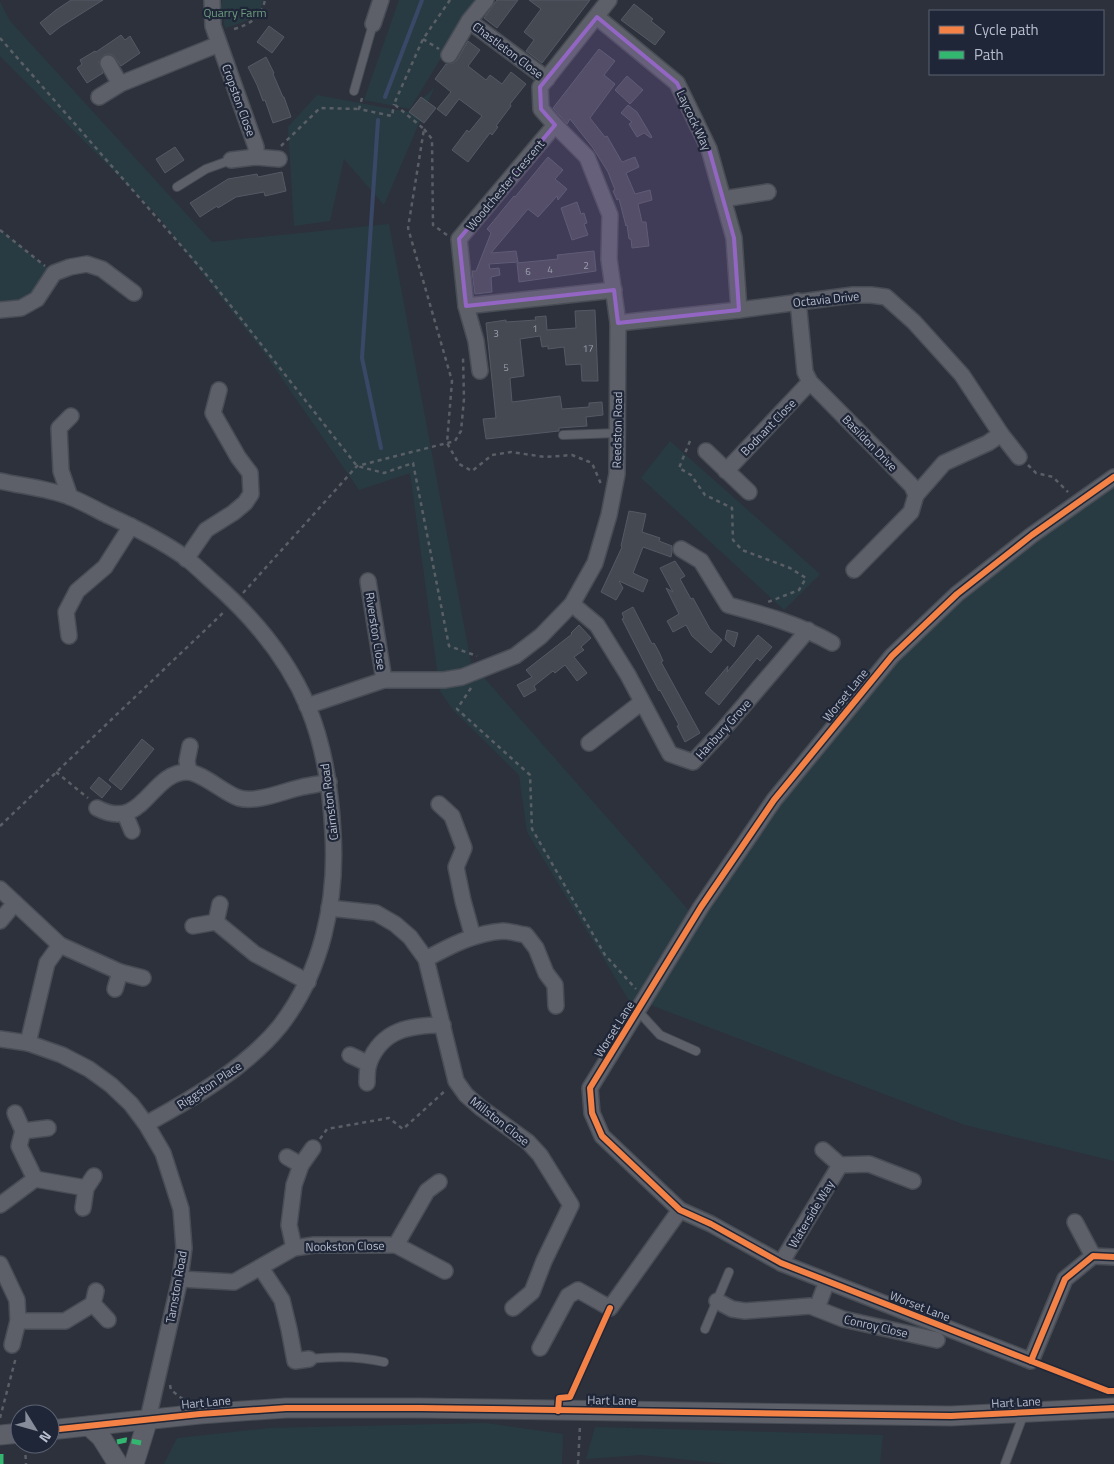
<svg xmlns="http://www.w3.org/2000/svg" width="1114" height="1464" font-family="'Titillium Web',sans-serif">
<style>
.green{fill:#293b42}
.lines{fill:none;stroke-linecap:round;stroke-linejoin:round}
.stream{stroke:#3a4867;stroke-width:4}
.building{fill:#454952;stroke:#545963}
.service-casing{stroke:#484c54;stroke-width:10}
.minor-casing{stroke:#484c54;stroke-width:18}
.tertiary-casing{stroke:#484c54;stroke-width:21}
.path{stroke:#5a5f66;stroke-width:2.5;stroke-dasharray:4 4;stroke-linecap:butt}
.service{stroke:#5d6069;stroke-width:8}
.minor{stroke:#5d6069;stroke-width:15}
.tertiary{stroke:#5d6069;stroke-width:19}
.quiet{stroke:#33b770;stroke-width:5;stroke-dasharray:10 5;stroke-linecap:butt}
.cycleway-casing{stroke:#1f2637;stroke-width:9}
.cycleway{stroke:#f48246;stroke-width:6}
.marked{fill:#9366c4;fill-opacity:0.2;stroke:#9366c4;stroke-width:4;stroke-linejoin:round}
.labels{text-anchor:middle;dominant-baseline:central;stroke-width:4.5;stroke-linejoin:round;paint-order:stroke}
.number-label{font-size:10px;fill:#9aa0ae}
.park-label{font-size:12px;fill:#6e9d7e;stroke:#1f2637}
.street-label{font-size:12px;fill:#b7bdcc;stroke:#1f2637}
</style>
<rect width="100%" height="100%" fill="#2c313c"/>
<g class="green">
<path d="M222,0H263C261,19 240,23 225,28L221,8Z"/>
<path d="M399,0H476L410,109L364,100Z"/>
<path d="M0,2L10,21L212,242L389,224L471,663L692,914L633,1007L527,832L519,775L453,710L440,691L410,473L359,490L265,354L157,215L0,56Z"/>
<path d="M434,88L384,205L344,159L330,221L294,226L288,127L317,95L408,112Z"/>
<path d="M0,230L54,273L37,299L0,310Z"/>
<path d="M670,441L820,574L784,610L641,478Z"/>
<path d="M1114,487V1161L965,1125L648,1004L706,910L779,802L899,658L956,598L1037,539Z"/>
<path d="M486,1423L563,1434L562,1464H164L177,1438L269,1428Z"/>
<path d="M595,1427L883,1435L880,1464H727L641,1455L586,1459Z"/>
</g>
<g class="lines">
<g class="stream">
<path d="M385,97L422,0"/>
<path d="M378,120L362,358L381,448"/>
</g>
</g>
<g class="building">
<path d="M71,0H103L60,27L50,35L40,23L56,10Z"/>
<path d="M497,0H518L497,28L484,18Z"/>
<path d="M529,0H590L542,63L526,51L534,40L524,32L541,9Z"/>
<path d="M634,4L653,19L651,21L665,32L655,45L621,20Z"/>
<path d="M269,26L284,37L272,53L257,42Z"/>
<path d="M121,35L125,40L130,36L140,53L121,66L113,55L109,54L104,55L99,62L103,73L87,83L77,68L82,64L80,60L95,51L96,52Z"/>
<path d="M468,41L480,50L468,66L486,80L490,75L502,84L511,72L526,84L510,104L511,106L496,126L498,127L492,135L490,133L468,162L452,150L467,130L469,132L482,116L459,99L446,116L437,109L451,92L435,79L446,64L453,63L457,60Z"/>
<path d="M599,49L615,61L604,75L615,84L590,118L605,137L607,136L622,162L635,157L639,167L626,173L635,194L650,190L652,200L638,204L642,222H646L649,246L632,248L631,239H629L627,225L626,226L619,199L617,200L613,191L615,190L608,172L593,148L570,119L567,124L553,108Z"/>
<path d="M266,57L274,73L273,74L283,97H284L291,117L273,123L265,100L263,101L257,85L248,67Z"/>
<path d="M627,76L643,90L630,104L615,90Z"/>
<path d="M421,97L436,108L424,123L409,112Z"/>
<path d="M628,105L637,112L652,137L651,138L644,133L637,137L629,124L632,122L621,113Z"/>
<path d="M175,147L184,160L165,173L156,159Z"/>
<path d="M548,157L563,170L555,179L567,189L558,200L557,196L538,217L528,209L491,253L516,251L518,262L489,264L490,269L499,268L500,275L491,277L492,292L475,294L472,271H476L491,233L487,229L514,196L515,197Z"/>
<path d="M282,172L286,191L265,196L264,192L236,197L218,208L217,206L200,217L190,203L228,179L257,174L258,177Z"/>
<path d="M577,202L581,214L584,213L587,223L584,224L588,235L572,240L561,208Z"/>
<path d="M594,251L596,271L519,282L517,263L558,259L557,255Z"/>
<path d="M595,310L598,381H582L581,364L566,365L564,347L548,349V346L542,347L540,336L520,339L524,376L510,378L512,402L560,396L562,409L589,407V403L602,402L603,415L586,417L587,426L559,428V431L486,439L483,419L496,418L486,323L506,320V322L536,320L535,317L546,316L547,330L576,328L575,311Z"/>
<path d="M629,511L646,514L642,532L660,538L659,541L672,546V552L671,557L643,547L633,573L648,580L643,592L619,581L623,588L616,600L601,592L622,547L621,546Z"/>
<path d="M675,561L685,576L680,579L691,599L693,598L710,629L722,640L711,653L692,636L686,625L673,632L667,621L679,614L666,588L673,592L660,568Z"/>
<path d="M633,607L652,644L654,643L659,652L663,661L661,662L700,733L685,742L677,726L679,725L660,690L659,691L651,676L622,619L624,618L622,613Z"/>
<path d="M579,625L591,638L581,647L584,650L574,657L587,673L577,681L565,665L555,673L553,671L534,686L536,690L524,697L517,685L532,677L526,670L572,634L571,633Z"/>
<path d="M727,630L738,633L734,647L725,639Z"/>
<path d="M758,635L772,647L760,661L757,658L719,705L705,693L728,666L727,672Z"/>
<path d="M142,739L154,749L121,790L109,780Z"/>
<path d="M99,777L111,787L102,798L90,788Z"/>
</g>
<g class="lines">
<g class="service-casing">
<g id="service">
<path d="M354,91L373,24"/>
<path d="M177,187L206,169L231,160"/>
<path d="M563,435L617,433"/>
<path d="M638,1011L660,1035L696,1051"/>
<path d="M705,1329L729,1272"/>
<path d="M309,1359C335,1356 359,1356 384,1362"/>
<path d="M1005,1464L1024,1413"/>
</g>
</g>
<g class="minor-casing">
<g id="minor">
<path d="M212,0L213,26L256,147V157"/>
<path d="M597,17L677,83L709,149L734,238L739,310"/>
<path d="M469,21L547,79"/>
<path d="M373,24L381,0"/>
<path d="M449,55L469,21L486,0"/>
<path d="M108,63L120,84"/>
<path d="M99,97L120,84L219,44"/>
<path d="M231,160L256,157L279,159"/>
<path d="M723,199L768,192"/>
<path d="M798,301L805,372L810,382L883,456L912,486L916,495L911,512L854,570"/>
<path d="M466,306L614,290"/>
<path d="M0,310L21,308L37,299L54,273L70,267L87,264L102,269L134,293"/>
<path d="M618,323L739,310L853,295H871L886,297L914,322L962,375L1001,434L1019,457"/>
<path d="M480,371L476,341L466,306L459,239L555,125"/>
<path d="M706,451L749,492"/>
<path d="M726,471L810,382"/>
<path d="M1114,477L1032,535L957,594L892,656L774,800L701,907L590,1088L592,1113L602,1136L680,1210L711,1224L781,1263L1031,1361L1065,1279L1093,1256L1114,1257"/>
<path d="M0,481C22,486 50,489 70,497C83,502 95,509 107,515C134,527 162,541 186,558C195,565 204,574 213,582C253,617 287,657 308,707C325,748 331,791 333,834C337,901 322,972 280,1026C247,1067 192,1099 146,1124"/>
<path d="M916,495L944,463L988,443L1001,434"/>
<path d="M70,497L61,471L59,428L71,416"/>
<path d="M681,549L701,561L728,605C765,615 798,624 832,643"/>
<path d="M186,559L206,530L233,513L245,503L251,494L250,473L238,457L213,413L219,390"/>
<path d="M368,581L384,680"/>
<path d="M572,604L597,625L628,675L670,754L693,762L722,731L808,630"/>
<path d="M69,636L66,612L77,591L105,567L131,526"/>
<path d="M307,706L384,680H444L462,677L515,656L541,636L572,604L595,563L609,515L617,474L618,323L609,259L610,215L587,157L555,125L541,109L540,87L609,0"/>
<path d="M589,743L642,702"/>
<path d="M189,772L187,761L190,746"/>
<path d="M439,804L452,816L464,848L456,867L463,901L473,937"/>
<path d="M97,808C144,833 150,771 188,772C203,773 225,794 239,798C257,803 284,791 302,787C311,785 320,784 329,782"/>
<path d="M125,814L132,831"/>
<path d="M0,889L60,945L47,963L28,1043"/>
<path d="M329,908L376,913L395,924L410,937L426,959L456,1081L466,1095L481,1108L528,1142L540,1155L571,1205L544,1261L532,1292L513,1308"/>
<path d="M0,921L15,903"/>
<path d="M216,922L255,954L308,982"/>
<path d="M193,926L216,922L220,904"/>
<path d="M60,945L120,972L143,978"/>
<path d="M426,959C450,946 474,933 503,931C510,931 518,934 526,935L536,948L546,973L555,985L556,1006"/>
<path d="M115,989L120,972"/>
<path d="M0,1039L28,1043L62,1055L89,1069L111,1085L131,1104L146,1124L163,1153L181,1209L184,1248L180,1279L148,1419"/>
<path d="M350,1055L369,1064"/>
<path d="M367,1083C367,1077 367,1069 369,1063C382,1029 411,1025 443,1025"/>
<path d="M15,1113L23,1131L48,1128"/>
<path d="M23,1131L19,1146L35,1179"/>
<path d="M823,1150L840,1165L869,1164L913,1181"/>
<path d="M287,1157L301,1165"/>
<path d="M0,1205L35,1179L86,1188"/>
<path d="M83,1208L86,1188L94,1176"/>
<path d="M1075,1222L1093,1256"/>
<path d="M396,1245L445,1271"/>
<path d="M294,1248L289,1225L294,1185L301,1165L313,1148"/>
<path d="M781,1263L840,1165"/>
<path d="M0,1264L17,1300L18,1321H65L93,1304"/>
<path d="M261,1268L282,1300L289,1329L295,1361L309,1359"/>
<path d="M180,1279L234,1282L294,1248L314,1245H396L427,1191L439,1182"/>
<path d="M96,1291L93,1304L108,1320"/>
<path d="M717,1301L732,1309L745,1311L810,1306L843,1319L937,1340"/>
<path d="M817,1308L827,1281"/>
<path d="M12,1345L18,1321"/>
<path d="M540,1348L568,1296L578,1290L610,1308L680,1210"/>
</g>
</g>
<g class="tertiary-casing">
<g id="tertiary">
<path d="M89,1426L101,1437L118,1464"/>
<path d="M50,1430L200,1414L286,1408H421L951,1416L1114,1408"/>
<path d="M0,1435L20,1433"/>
<path d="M134,1464L148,1419"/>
</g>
</g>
<g class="path">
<path d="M450,0L423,39L394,104L424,129L408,228L452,381L447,443L459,464L472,471L492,455L511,452L545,457L572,455L592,463L601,484"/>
<path d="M234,29C250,24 261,18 265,0"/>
<path d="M0,38L205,273L357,466L384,473L413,463L449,646L477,656"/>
<path d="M423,39L439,49"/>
<path d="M362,98L359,109L392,116L394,104"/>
<path d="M424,129L432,139L433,225L447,235"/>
<path d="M281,146L320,108L359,109"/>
<path d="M0,230L45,266"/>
<path d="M690,441L679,468L691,475L705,495L732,508L733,540L742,550L790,568L806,578L799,590L768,602"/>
<path d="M1028,465L1036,473L1053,477L1068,492"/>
<path d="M243,593L357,466L455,441L461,431L464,399L463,357"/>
<path d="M471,688L457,709L530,775L532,829L605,955L636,989"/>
<path d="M56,772L88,798"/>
<path d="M0,826L225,611"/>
<path d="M320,1139L327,1129L389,1118L403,1129L446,1090"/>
<path d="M170,1385L171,1390L184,1400"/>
<path d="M0,1418L16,1357"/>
<path d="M25,1447L26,1464"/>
<path d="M27,1447L46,1445"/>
<path d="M578,1464L580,1426"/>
</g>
<use href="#service" class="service"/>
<use href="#minor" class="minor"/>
<use href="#tertiary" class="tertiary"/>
<g class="quiet">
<path d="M117,1442L126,1440L141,1443"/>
<path d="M1,1464V1450"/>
</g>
<g class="cycleway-casing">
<g id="cycleway">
<path d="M1114,477L1032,535L957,594L892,656L774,800L701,907L590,1088L592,1113L602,1136L680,1210L711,1224L781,1263L1031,1361L1065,1279L1093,1256L1114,1257"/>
<path d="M1031,1361L1108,1391H1114"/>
<path d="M558,1411L559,1398L570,1397L610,1308"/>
<path d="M50,1430L200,1414L286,1408H421L951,1416L1114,1408"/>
</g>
</g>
<use href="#cycleway" class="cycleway"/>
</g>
<path class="marked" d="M597,17L677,83L709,149L734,238L739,310L618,323L614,290L466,306L459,239L555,125L541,109L540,87Z"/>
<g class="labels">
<g class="number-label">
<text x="586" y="265">2</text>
<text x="550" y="269">4</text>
<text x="528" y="271">6</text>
<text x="535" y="328">1</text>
<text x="496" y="333">3</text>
<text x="588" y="348">17</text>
<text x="506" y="367">5</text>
</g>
<g class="park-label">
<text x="235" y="12">Quarry Farm</text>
</g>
<g class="street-label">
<text transform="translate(508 50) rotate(37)">Chastleton Close</text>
<text transform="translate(239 100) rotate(70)">Cropston Close</text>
<text transform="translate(694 120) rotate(65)">Laycock Way</text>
<text transform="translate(505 185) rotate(-50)">Woodchester Crescent</text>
<text transform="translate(826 299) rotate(-6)">Octavia Drive</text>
<text transform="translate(768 427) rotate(-46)">Bodnant Close</text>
<text transform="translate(617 430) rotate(-89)">Reedston Road</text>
<text transform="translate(870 443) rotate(46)">Basildon Drive</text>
<text transform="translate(376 631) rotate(81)">Riverston Close</text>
<text transform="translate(845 695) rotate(-51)">Worset Lane</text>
<text transform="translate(723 729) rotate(-48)">Hanbury Grove</text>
<text transform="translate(329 802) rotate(-97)">Cairnston Road</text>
<text transform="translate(614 1029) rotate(-58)">Worset Lane</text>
<text transform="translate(209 1085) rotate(-34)">Riggston Place</text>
<text transform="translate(500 1121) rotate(38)">Millston Close</text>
<text transform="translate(811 1214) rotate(-59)">Waterside Way</text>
<text transform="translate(345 1246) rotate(-1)">Nookston Close</text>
<text transform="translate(176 1287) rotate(-80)">Tarnston Road</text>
<text transform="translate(920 1306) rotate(21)">Worset Lane</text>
<text transform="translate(876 1326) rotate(13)">Conroy Close</text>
<text transform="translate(612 1400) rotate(1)">Hart Lane</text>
<text transform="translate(206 1402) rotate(-5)">Hart Lane</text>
<text transform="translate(1016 1402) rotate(-3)">Hart Lane</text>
</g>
</g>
<rect x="929" y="10" width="175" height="65" fill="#1f2637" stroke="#5c6273"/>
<rect x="939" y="26" width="25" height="8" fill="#f48246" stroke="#5c6273"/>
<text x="974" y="35" font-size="15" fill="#b7bdcc">Cycle path</text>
<rect x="939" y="51" width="25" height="8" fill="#33b770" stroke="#5c6273"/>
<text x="974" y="60" font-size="15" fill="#b7bdcc">Path</text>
<g transform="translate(35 1429) rotate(127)"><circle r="24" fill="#1f2637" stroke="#5c6273"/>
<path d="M0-4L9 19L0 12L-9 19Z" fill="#868c9a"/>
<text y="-8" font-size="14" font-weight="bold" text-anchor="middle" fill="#b7bdcc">N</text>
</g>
</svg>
